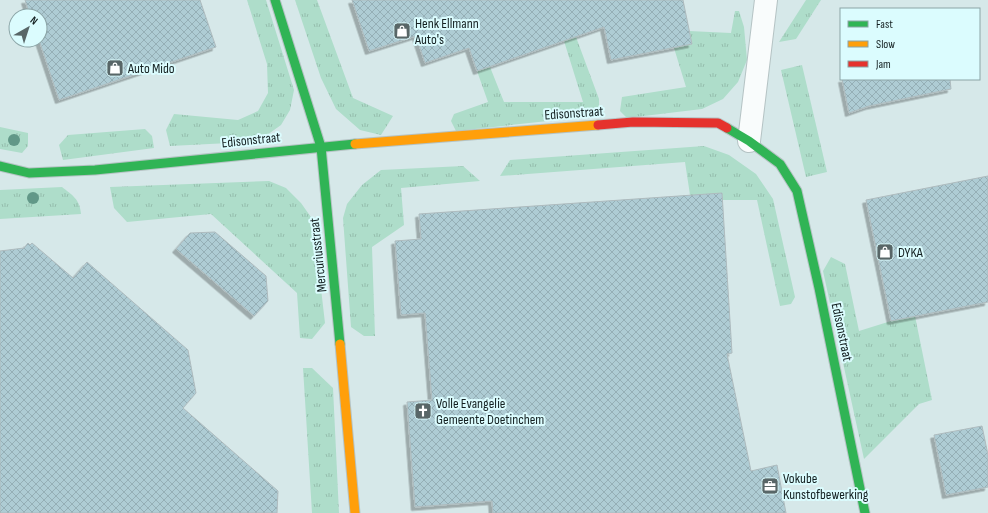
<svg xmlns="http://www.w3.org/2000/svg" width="988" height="513" font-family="'Sofia Sans Condensed',sans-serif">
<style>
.grass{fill:url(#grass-tufts)}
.building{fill:url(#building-cross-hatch);stroke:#aebbbe;filter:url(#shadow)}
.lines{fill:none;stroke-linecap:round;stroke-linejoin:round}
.street-casing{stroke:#b5c3c4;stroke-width:24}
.fast-casing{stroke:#b5c3c4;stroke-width:11}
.slow-casing{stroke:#b5c3c4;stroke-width:11}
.jam-casing{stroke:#b5c3c4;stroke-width:11}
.street{stroke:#f9fcfc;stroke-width:22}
.fast{stroke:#30b455;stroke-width:9}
.slow{stroke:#ff9f0a;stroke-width:9}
.jam{stroke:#e5322d;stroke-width:9}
.tree{fill:#629888}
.labels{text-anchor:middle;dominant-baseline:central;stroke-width:4;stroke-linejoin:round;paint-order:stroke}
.poi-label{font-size:14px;fill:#142021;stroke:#dbfcfe;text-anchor:start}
.street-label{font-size:14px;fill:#142021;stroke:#dbfcfe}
</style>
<defs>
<pattern id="grass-tufts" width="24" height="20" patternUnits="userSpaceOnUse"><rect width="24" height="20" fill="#aeddca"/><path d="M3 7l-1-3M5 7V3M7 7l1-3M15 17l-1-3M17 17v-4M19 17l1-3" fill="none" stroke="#95bdad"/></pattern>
<pattern id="building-cross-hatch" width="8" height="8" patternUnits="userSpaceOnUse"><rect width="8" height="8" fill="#aeccd4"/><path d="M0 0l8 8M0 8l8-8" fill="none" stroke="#95afb6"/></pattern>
<filter id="shadow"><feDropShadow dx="-3.5" dy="3.5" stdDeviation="0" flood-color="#0004"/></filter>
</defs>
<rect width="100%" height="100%" fill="#d6e8e9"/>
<g class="grass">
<path d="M247,0H266L294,90L290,110L281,125L267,135L249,142L170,146L166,130L174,114L238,120L258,111L268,93L267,64Z"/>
<path d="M295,0H317L353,98L393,116L381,135L360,130L336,109L321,78Z"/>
<path d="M806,0H821L796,39L779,42Z"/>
<path d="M735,11H739L744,27L747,60L738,82L723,99L702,109L627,118L620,111L622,97L686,87L674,48L692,44L689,31L731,33Z"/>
<path d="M576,37L599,99V113L576,118L456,131L451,121L454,114L488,102L477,71L490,67L504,102H583L564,41Z"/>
<path d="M802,65L827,172L806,177L781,70Z"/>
<path d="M0,127L28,133V146L22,153L0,149Z"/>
<path d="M145,129L152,136L154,148L63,160L59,145L68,135Z"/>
<path d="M704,146L729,155L756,174L773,199L795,297L791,304L780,306L757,200H722L690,195L685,162L500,176L510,160Z"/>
<path d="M463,166L480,181L401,188L404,225L372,247L375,336H364L351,327L343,218L347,204L362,185L381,170Z"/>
<path d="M269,181L286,188L301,203L313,220L325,323L312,339L300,338L297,293L211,214L127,222L114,208L110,187Z"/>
<path d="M62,187C72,195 80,199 81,214L0,219V190Z"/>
<path d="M831,257L845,264L859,331L891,321L915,316L932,400L919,404L864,459L823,271Z"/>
<path d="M303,368H312L333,388L339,513H312Z"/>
</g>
<g class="building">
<path d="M25,0H200L216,47L59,100L39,40H40V16H30Z"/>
<path d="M352,0H683L692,44L611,60L604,27L477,71L469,48L425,63L416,36L369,51Z"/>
<path d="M842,79H950L951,89L869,106L849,113Z"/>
<path d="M988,176V302L891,321L866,200Z"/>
<path d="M722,193L732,353L727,354L751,471L777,465L786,513H493L492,501L415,507L407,402L432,400L425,313L401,315L395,241L421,239L419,214Z"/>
<path d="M215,232L266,276L268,301L254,316L176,249L190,233Z"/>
<path d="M28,243L30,245L32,243L73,278L87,262L188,350L196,393L183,408L278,491L277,513H0V251L24,248Z"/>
<path d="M982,426L988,455V487L946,495L934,435Z"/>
</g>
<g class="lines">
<g class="street-casing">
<path id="street" d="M749,141L766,0"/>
</g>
<g class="fast-casing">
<g id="fast">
<path d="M275,0L321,147L340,344"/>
<path d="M727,128L749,141L780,164L797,191L819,288L865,513"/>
<path d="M0,166L29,173L95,170L355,144"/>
</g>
</g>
<g class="slow-casing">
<g id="slow">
<path d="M355,144L598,125"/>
<path d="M340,344L355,513"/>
</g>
</g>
<g class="jam-casing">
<path id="jam" d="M598,125L633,122L718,123L727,128"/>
</g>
<use href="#street" class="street"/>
<use href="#fast" class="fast"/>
<use href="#slow" class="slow"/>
<use href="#jam" class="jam"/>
</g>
<g class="tree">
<circle cx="14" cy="140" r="6"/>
<circle cx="33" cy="198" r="6"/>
</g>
<defs>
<g id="shop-square" transform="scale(0.9)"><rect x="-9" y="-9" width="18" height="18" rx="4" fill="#586667" stroke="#dbfcfe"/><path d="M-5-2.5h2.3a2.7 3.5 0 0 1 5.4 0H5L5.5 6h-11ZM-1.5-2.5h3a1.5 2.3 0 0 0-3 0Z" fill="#fff"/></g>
<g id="church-square" transform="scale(0.9)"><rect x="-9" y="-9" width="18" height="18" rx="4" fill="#586667" stroke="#dbfcfe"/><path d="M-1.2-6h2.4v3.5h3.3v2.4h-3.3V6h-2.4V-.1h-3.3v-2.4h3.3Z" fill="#fff"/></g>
<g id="office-square" transform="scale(0.9)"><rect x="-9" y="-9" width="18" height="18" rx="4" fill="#586667" stroke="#dbfcfe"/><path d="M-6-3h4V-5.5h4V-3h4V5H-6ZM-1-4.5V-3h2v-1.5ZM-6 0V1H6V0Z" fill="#fff"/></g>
</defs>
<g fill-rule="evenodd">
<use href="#shop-square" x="402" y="31"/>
<use href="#shop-square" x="115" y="68"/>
<use href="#shop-square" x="885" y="252"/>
<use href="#church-square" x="423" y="411"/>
<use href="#office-square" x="770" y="486"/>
</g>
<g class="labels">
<g class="poi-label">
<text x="415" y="23">Henk Ellmann<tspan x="415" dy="16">Auto's</tspan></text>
<text x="128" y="68">Auto Mido</text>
<text x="898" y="252">DYKA</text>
<text x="436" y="403">Volle Evangelie<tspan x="436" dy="16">Gemeente Doetinchem</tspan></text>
<text x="783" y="478">Vokube<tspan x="783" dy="16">Kunstofbewerking</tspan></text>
</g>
<g class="street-label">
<text transform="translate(574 113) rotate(-4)">Edisonstraat</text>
<text transform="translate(251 140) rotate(-6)">Edisonstraat</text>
<text transform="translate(318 255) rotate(-96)">Mercuriusstraat</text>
<text transform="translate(842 332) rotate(78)">Edisonstraat</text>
</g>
</g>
<rect x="840" y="8" width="140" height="72" fill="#dbfcfe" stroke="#8ba4a6"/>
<rect x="848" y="21" width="20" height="6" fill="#30b455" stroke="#8ba4a6"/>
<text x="876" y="28" font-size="12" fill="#142021">Fast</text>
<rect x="848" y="41" width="20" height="6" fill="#ff9f0a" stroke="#8ba4a6"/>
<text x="876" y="48" font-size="12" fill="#142021">Slow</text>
<rect x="848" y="61" width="20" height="6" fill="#e5322d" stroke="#8ba4a6"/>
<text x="876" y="68" font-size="12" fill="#142021">Jam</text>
<g transform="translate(28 28) rotate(39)"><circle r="19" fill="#dbfcfe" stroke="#8ba4a6"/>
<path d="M0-3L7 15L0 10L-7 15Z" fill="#586667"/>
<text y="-6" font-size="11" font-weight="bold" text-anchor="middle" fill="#142021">N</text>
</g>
</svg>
